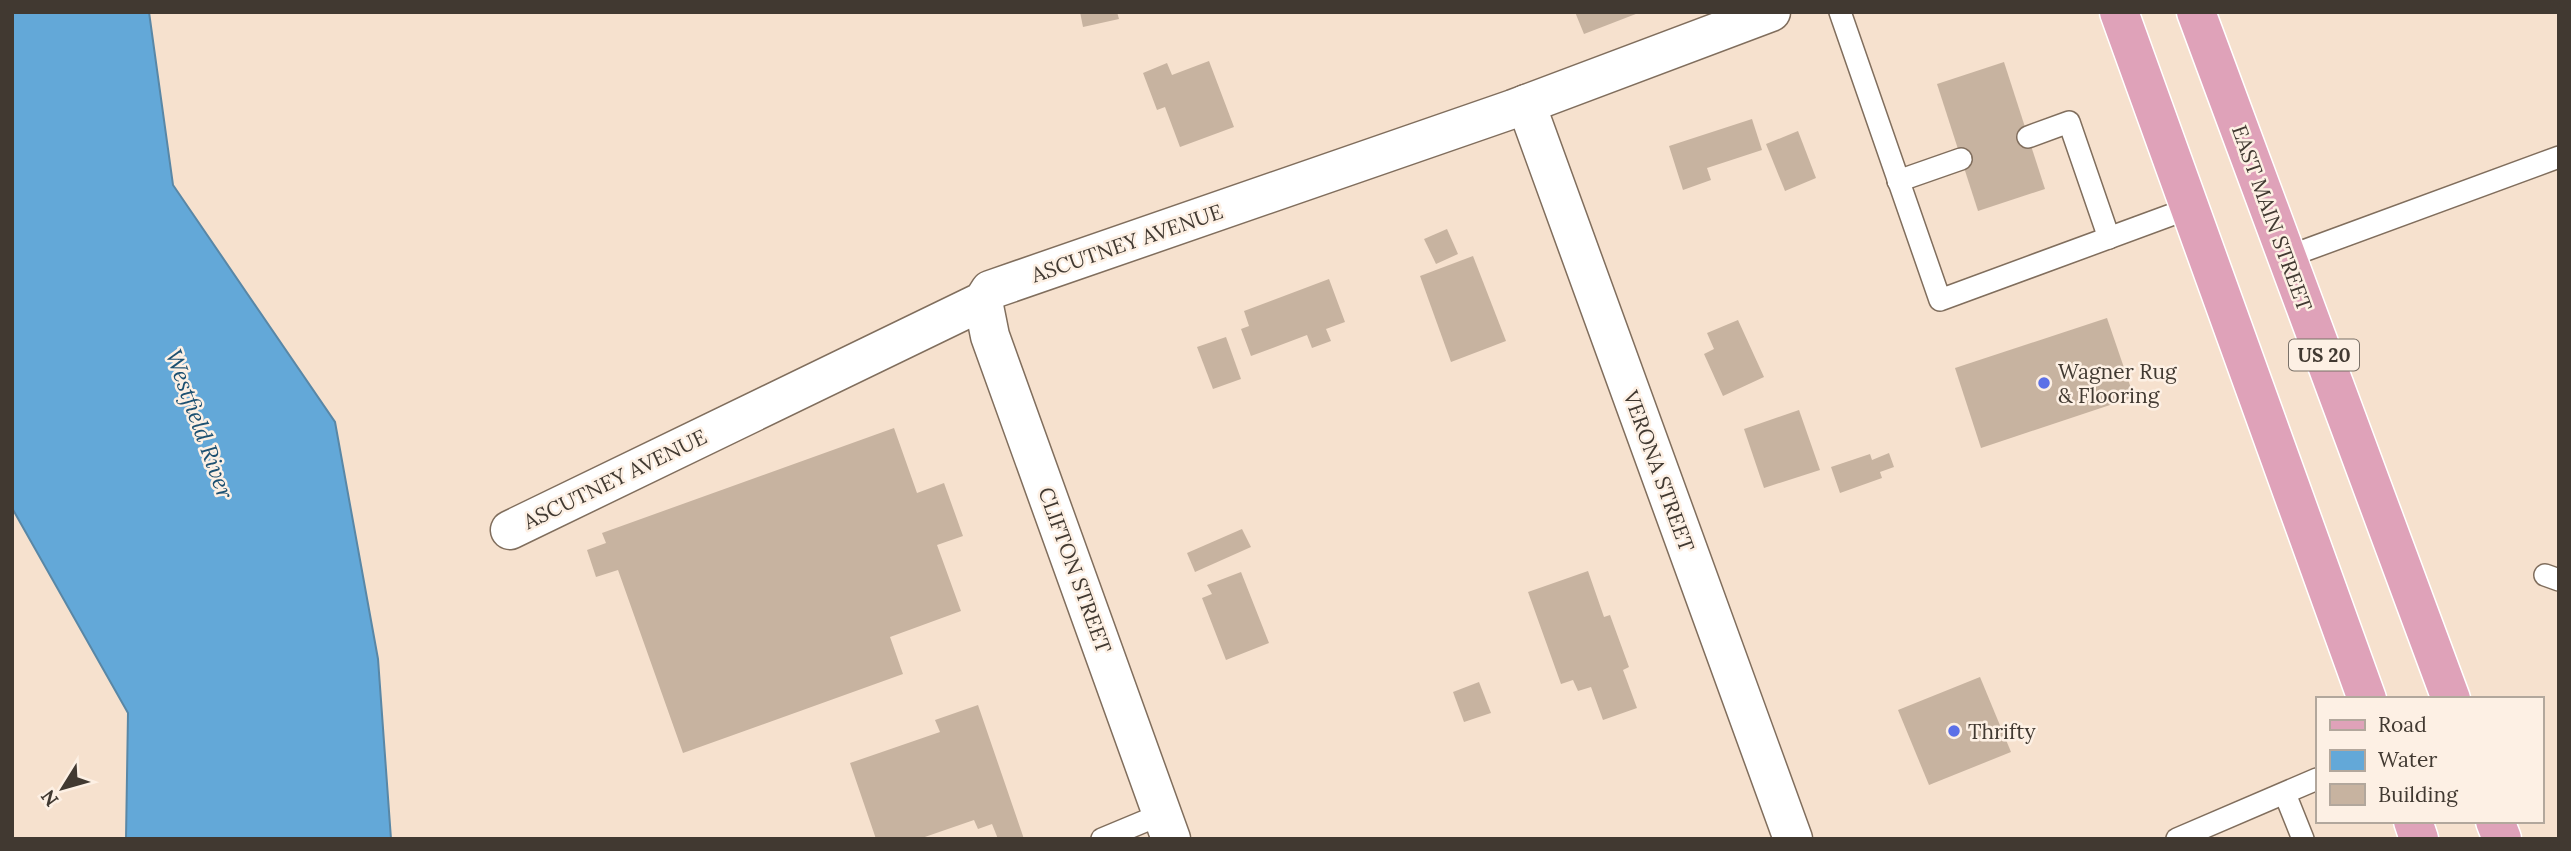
<svg xmlns="http://www.w3.org/2000/svg" width="2571" height="851" font-family="Lora,serif">
<style>
.water{fill:#63a8d8;stroke:#5987a6;stroke-width:2}
.building{fill:#c7b3a0}
.lines{fill:none;stroke-linecap:round;stroke-linejoin:round}
.service-casing{stroke:#806e5d;stroke-width:24}
.minor-casing{stroke:#806e5d;stroke-width:41}
.primary-casing{stroke:#fff;stroke-width:41}
.service{stroke:#fff;stroke-width:21}
.minor{stroke:#fff;stroke-width:38}
.primary{stroke:#dfa2b9;stroke-width:38}
.poi-dot{fill:#5c70e7;stroke:#fdf0e4;stroke-width:2.5}
.labels{text-anchor:middle;dominant-baseline:central;stroke-width:5;stroke-linejoin:round;paint-order:stroke}
.shield{fill:#fdf0e4;stroke:#797067;stroke-width:2}
.shield-label{font-size:19px;font-weight:bold;fill:#413931}
.street-label{font-size:21px;fill:#413931;stroke:#fdf0e4}
.poi-label{font-size:21px;fill:#413931;stroke:#fdf0e4;text-anchor:start}
.water-label{font-size:23px;font-style:italic;fill:#1c5071;stroke:#fdf0e4}
</style>
<rect width="100%" height="100%" fill="#f6e1ce"/>
<path class="water" d="M12,12H149L173,185L335,422L378,659L391,839H126L128,713L12,508Z"/>
<g class="building">
<path d="M1080,12H1117L1119,19L1083,27Z"/>
<path d="M1575,12H1641L1584,34Z"/>
<path d="M1209,61L1234,127L1180,147L1165,107L1157,110L1143,73L1167,63L1172,75Z"/>
<path d="M2004,62L2045,189L1978,211L1937,84Z"/>
<path d="M1752,119L1762,150L1707,168L1711,180L1683,190L1669,146Z"/>
<path d="M1798,131L1816,178L1785,191L1766,144Z"/>
<path d="M1447,229L1458,254L1436,264L1424,239Z"/>
<path d="M1473,256L1506,341L1451,362L1420,276Z"/>
<path d="M1329,279L1345,322L1326,329L1331,341L1312,348L1307,335L1251,356L1241,329L1249,326L1244,311Z"/>
<path d="M2107,318L2134,397L1981,448L1955,368Z"/>
<path d="M1738,320L1764,377L1723,396L1704,354L1714,349L1707,333Z"/>
<path d="M1226,337L1241,379L1213,389L1197,347Z"/>
<path d="M1799,410L1820,470L1764,488L1744,429Z"/>
<path d="M894,428L917,493L944,483L963,536L937,545L961,611L890,637L903,674L683,753L618,570L596,577L587,550L606,543L602,533Z"/>
<path d="M1889,453L1894,467L1880,472L1882,478L1840,493L1831,467L1870,454L1872,460Z"/>
<path d="M1242,529L1251,547L1195,572L1187,553Z"/>
<path d="M1588,571L1604,617L1610,615L1629,667L1623,670L1637,708L1603,720L1591,687L1578,691L1573,680L1561,684L1528,592Z"/>
<path d="M1241,572L1269,643L1226,660L1202,598L1212,594L1207,585Z"/>
<path d="M1980,677L2011,752L1929,785L1898,710Z"/>
<path d="M1479,682L1491,713L1464,722L1453,692Z"/>
<path d="M978,705L1024,839H998L992,824L978,829L974,820L919,839H876L850,763L940,732L935,720Z"/>
</g>
<g class="lines">
<g class="service-casing">
<g id="service">
<path d="M1840,12L1940,300L2190,208"/>
<path d="M2028,137L2069,122L2109,238"/>
<path d="M1898,181L1961,159"/>
<path d="M2287,257L2559,157"/>
<path d="M2545,575L2559,580"/>
<path d="M2285,794L2303,839"/>
<path d="M1102,839L1162,814"/>
<path d="M2177,839L2317,779"/>
</g>
</g>
<g class="minor-casing">
<g id="minor">
<path d="M1526,104L1793,839"/>
<path d="M983,301L990,336L1171,839"/>
<path d="M510,530L983,301L990,290L1513,109L1771,12"/>
</g>
</g>
<g class="primary-casing">
<g id="primary">
<path d="M2119,12L2367,699"/>
<path d="M2196,12L2451,699"/>
<path d="M2413,821L2419,839"/>
<path d="M2495,821L2502,839"/>
</g>
</g>
<use href="#service" class="service"/>
<use href="#minor" class="minor"/>
<use href="#primary" class="primary"/>
</g>
<g class="poi-dot">
<circle cx="2044" cy="383" r="7"/>
<circle cx="1954" cy="731" r="7"/>
</g>
<g class="labels">
<rect class="shield" x="2289" y="339.5" width="70" height="31" rx="5"/>
<g class="shield-label">
<text x="2324" y="355">US 20</text>
</g>
<g class="street-label">
<text transform="translate(2272 218) rotate(70)">EAST MAIN STREET</text>
<text transform="translate(1127 243) rotate(-19)">ASCUTNEY AVENUE</text>
<text transform="translate(1659 471) rotate(70)">VERONA STREET</text>
<text transform="translate(615 479) rotate(-26)">ASCUTNEY AVENUE</text>
<text transform="translate(1075 570) rotate(70)">CLIFTON STREET</text>
</g>
<g class="poi-label">
<text x="2058" y="371">Wagner Rug<tspan x="2058" dy="24">&amp; Flooring</tspan></text>
<text x="1968" y="731">Thrifty</text>
</g>
<g class="water-label">
<text transform="translate(200 424) rotate(70)">Westfield River</text>
</g>
</g>
<rect width="2571" height="851" fill="none" stroke="#413931" stroke-width="28"/>
<rect x="2316" y="697" width="228" height="126" fill="#fdf0e4" stroke="#b2a79c" stroke-width="2"/>
<rect x="2330" y="720" width="35" height="10" fill="#dfa2b9" stroke="#b2a79c" stroke-width="2"/>
<text x="2378" y="732" font-size="21" fill="#413931">Road</text>
<rect x="2330" y="750" width="35" height="21" fill="#63a8d8" stroke="#b2a79c" stroke-width="2"/>
<text x="2378" y="767" font-size="21" fill="#413931">Water</text>
<rect x="2330" y="784" width="35" height="21" fill="#c7b3a0" stroke="#b2a79c" stroke-width="2"/>
<text x="2378" y="802" font-size="21" fill="#413931">Building</text>
<g transform="translate(63 788) rotate(233)" stroke="#fdf0e4" stroke-width="5" paint-order="stroke">
<path d="M0-5L12 26L0 18L-12 26Z" fill="#413931"/>
<text y="-10" font-size="19" font-weight="bold" text-anchor="middle" fill="#413931">N</text>
</g>
</svg>
